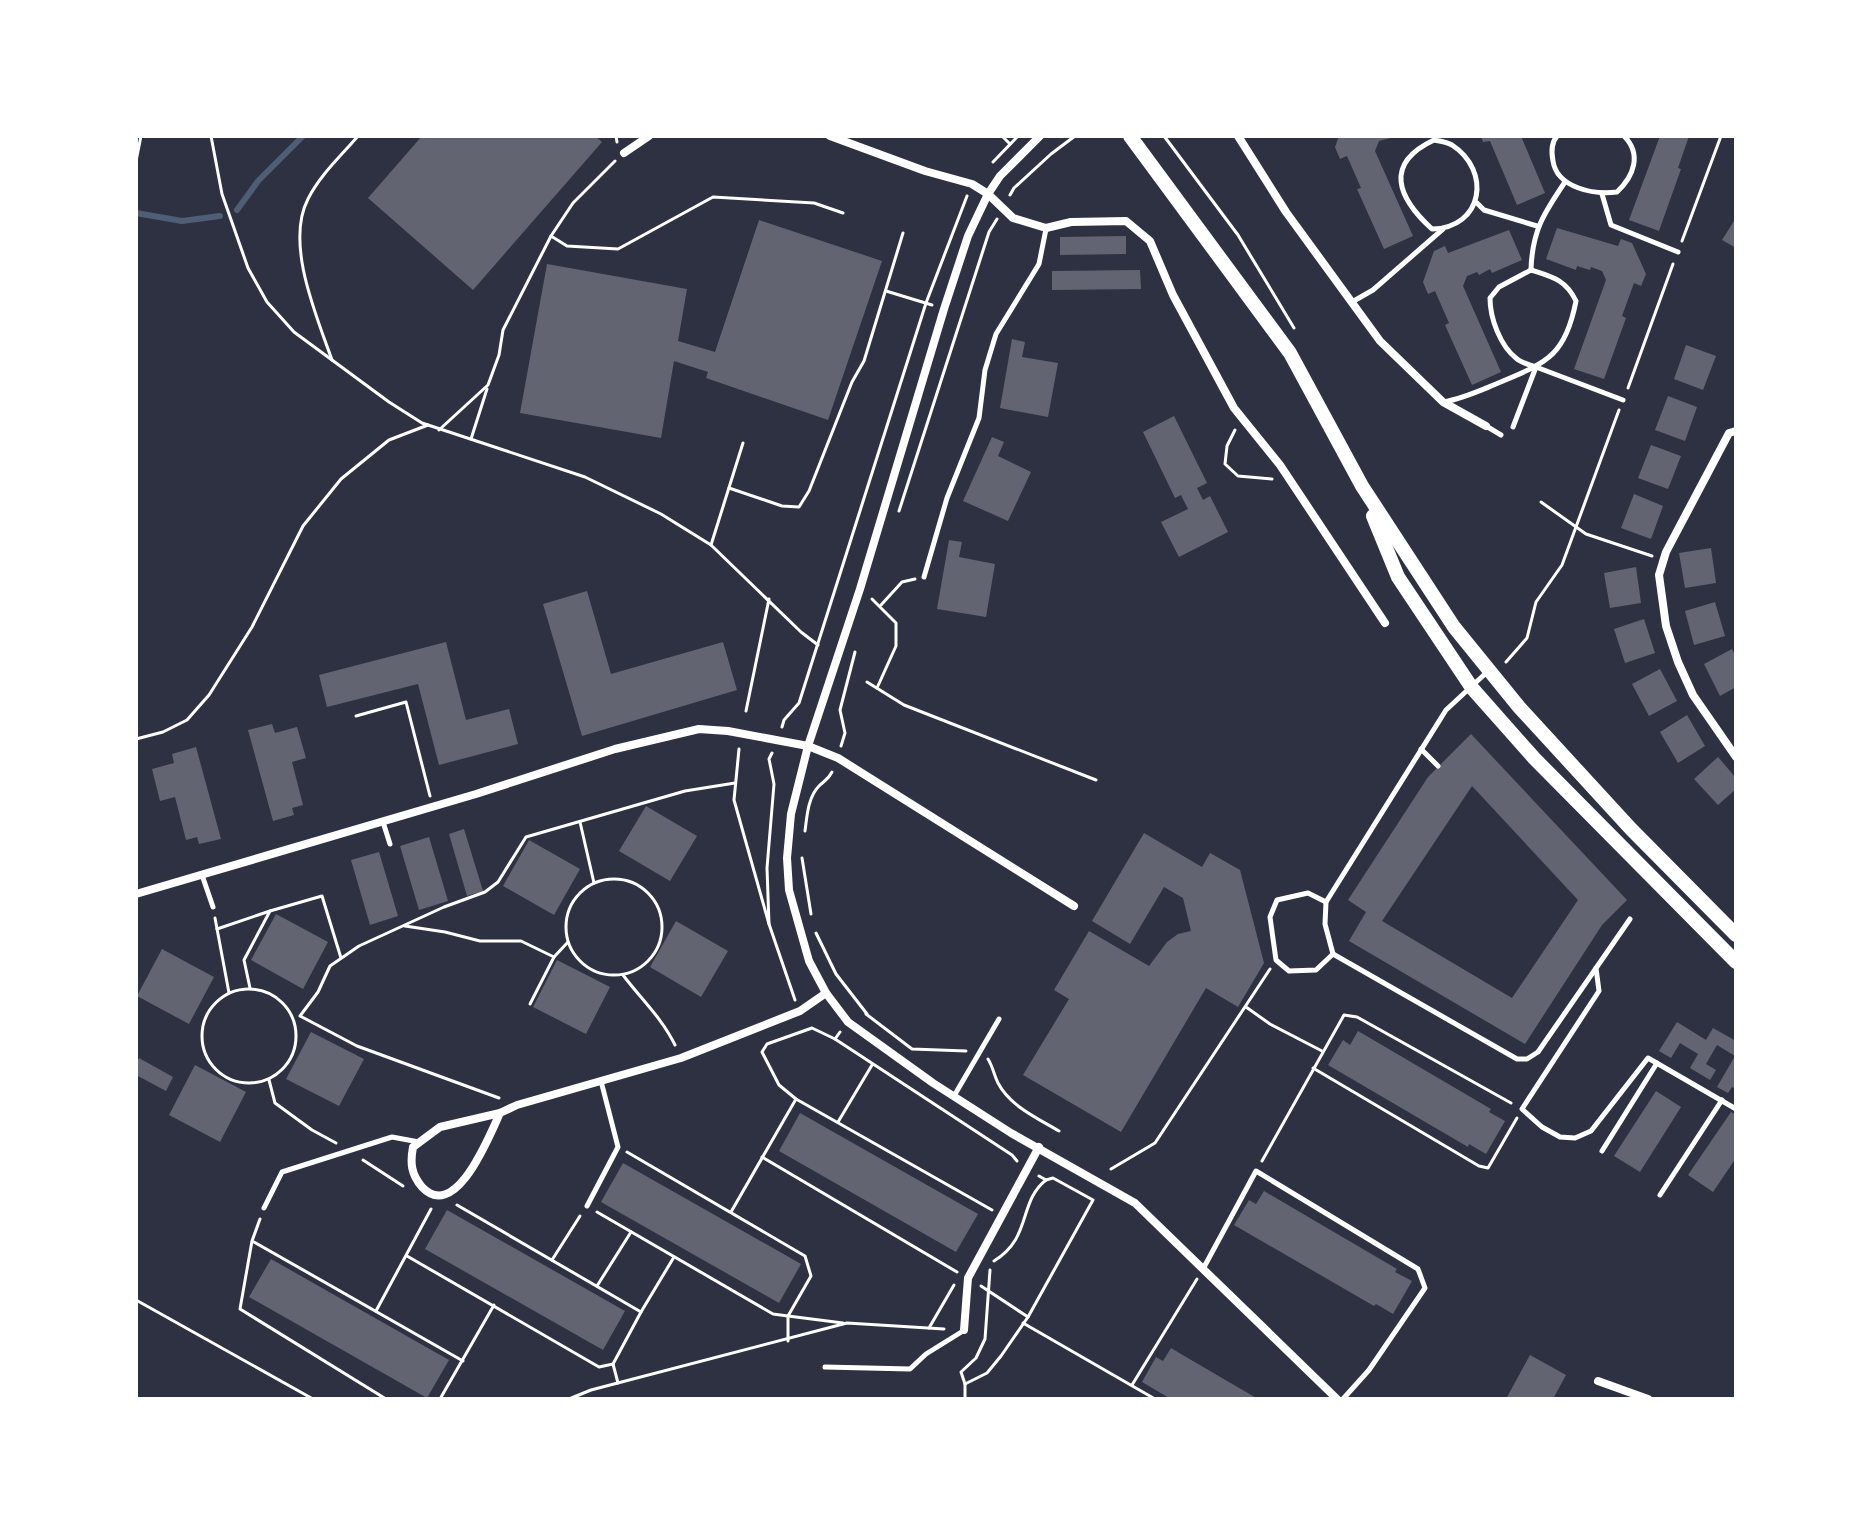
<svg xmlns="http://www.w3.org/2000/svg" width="1872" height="1535" font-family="'Fira Sans Condensed',sans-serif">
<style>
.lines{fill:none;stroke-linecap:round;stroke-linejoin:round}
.stream{stroke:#4f5d75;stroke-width:6}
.building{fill:#626471;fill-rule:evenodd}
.path{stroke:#fff;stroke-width:3}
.service{stroke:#fff;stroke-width:5}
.minor{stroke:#fff;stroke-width:8}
.secondary{stroke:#fff;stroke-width:14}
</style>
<rect width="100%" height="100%" fill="#2d3142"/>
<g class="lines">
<g class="stream">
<path d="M237,210L258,181L303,136"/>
<path d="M136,213L182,221L220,216"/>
</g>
</g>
<g class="building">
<path d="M422,136H595L602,142L473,290L368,198Z"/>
<path d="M1339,136H1398L1379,141L1375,151L1413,236L1384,249L1357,189L1361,188L1347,156L1340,159L1335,147Z"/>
<path d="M1481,136H1521L1545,193L1517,205L1490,141L1483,142Z"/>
<path d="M1660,136H1689L1678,168L1681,169L1659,231L1629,220Z"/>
<path d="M759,220L882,261L828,420L706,378L708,372L674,361L661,438L520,413L547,264L687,289L678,341L715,352Z"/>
<path d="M1734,221L1736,222V248L1722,240Z"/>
<path d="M1557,228L1618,246L1621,239L1632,243L1646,274L1641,286L1634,283L1622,316L1626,318L1604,379L1574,369L1606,280L1602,271L1591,267L1590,270L1577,266L1576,270L1546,259Z"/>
<path d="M1509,230L1522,260L1492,273L1490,269L1479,275L1477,272L1467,276L1463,286L1501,372L1472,385L1445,325L1449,323L1435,291L1428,294L1423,282L1434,251L1445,246L1448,253Z"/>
<path d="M1126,236V254L1060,255V237Z"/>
<path d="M1140,270L1141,289L1052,290V271Z"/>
<path d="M1012,339L1025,342L1022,357L1058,363L1048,417L1000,408Z"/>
<path d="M1686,345L1716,356L1703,390L1674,379Z"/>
<path d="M1668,396L1697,407L1685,441L1655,430Z"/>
<path d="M1174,416L1207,483L1197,488L1203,500L1210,496L1228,532L1179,557L1161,522L1188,509L1181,495L1175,498L1143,432Z"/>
<path d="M992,437L1004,442L998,456L1031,472L1008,521L963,501Z"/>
<path d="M1651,445L1681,456L1668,489L1638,478Z"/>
<path d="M1634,494L1663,506L1651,539L1621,528Z"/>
<path d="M949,540L962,542L959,557L995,564L986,617L937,609Z"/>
<path d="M1711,548L1716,583L1685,588L1679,553Z"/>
<path d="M1636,567L1641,603L1610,608L1604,573Z"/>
<path d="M587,591L611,674L723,642L737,690L582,736L543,604Z"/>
<path d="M1715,602L1725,636L1694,645L1685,611Z"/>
<path d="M1644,619L1655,653L1625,663L1614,629Z"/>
<path d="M446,642L466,720L509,709L518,744L439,765L418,684L327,707L319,675Z"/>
<path d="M1732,649L1736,657V687L1720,696L1704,664Z"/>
<path d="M1660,669L1677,701L1649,716L1632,684Z"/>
<path d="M1687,715L1705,746L1678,763L1660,732Z"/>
<path d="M272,724L275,733L297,727L306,758L292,762L303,805L292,808L294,815L273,821L248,730Z"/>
<path d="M1471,734L1627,900L1602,925L1525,1044L1349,941L1366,912L1348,900L1428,777ZM1472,786L1578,900L1512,998L1382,921Z"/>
<path d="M196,747L221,839L199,844L197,837L186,840L175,797L160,801L152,769L174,763L172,754Z"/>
<path d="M1718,757L1736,778V789L1718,805L1694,779Z"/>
<path d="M646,806L697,836L670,881L619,851Z"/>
<path d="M464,829L483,891L467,896L449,834Z"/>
<path d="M1144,833L1202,867L1210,853L1240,870L1264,963L1238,1007L1206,988L1121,1132L1023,1075L1069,999L1054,990L1089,931L1149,966L1167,942L1178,934L1191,931L1183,898L1164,887L1130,944L1092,921Z"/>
<path d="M429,837L448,901L419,910L400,846Z"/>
<path d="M529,840L580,869L554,915L503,886Z"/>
<path d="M379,852L398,916L370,925L351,860Z"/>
<path d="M276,914L328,942L303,989L251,960Z"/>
<path d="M676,921L728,951L701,997L650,967Z"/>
<path d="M162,949L214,977L189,1024L137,996Z"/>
<path d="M557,960L610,987L586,1034L533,1007Z"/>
<path d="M1677,1022L1706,1040L1713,1028L1736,1041V1089L1732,1087L1728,1093L1717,1087L1735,1056L1717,1045L1706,1064L1716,1070L1710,1080L1690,1068L1698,1054L1680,1043L1671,1058L1659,1051Z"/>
<path d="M1358,1031L1491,1109L1489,1112L1505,1121L1486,1154L1469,1144L1468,1147L1328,1065L1343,1040L1350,1045Z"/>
<path d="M311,1032L364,1059L339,1106L286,1079Z"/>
<path d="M139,1058L173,1077L166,1091L136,1075V1064Z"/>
<path d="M195,1065L246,1092L220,1142L169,1115Z"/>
<path d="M1656,1091L1681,1107L1640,1172L1614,1156Z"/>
<path d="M1731,1112L1736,1115V1158L1713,1192L1688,1175Z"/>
<path d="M800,1113L978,1214L956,1252L779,1151Z"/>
<path d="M623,1163L801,1264L779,1303L601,1202Z"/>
<path d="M1264,1191L1397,1269L1395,1272L1412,1281L1393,1314L1376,1304L1374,1306L1234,1225L1249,1200L1256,1204Z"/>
<path d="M447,1210L625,1311L603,1350L425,1249Z"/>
<path d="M271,1259L449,1360L427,1398L249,1297Z"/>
<path d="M1171,1348L1181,1354L1258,1399H1171L1142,1382L1156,1357L1163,1361Z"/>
<path d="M1530,1355L1566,1375L1553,1399H1506Z"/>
</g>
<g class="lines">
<g class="path">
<path d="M211,136L222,194L248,268L267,302L294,332L389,402L422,423L585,477L661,514L711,545L801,632L818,645"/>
<path d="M616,136L617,142"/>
<path d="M1002,136L1010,144"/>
<path d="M1164,136L1238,235L1294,328"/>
<path d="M136,161L141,136"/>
<path d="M993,162L1018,136"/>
<path d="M1010,195L1014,188L1051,154L1075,136"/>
<path d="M551,236L567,246L618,249L713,197L814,203L843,213"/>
<path d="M1682,241L1721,136"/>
<path d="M886,291L932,305"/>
<path d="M332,360C316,315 285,243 308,199C320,175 341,156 358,136"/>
<path d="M1628,388L1673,264"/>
<path d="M439,430L488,385L499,355L503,330L551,236L573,203L615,161"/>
<path d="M1235,430L1227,446L1225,464L1238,476L1272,479"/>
<path d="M471,439L487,389"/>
<path d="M729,488L782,506L799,507L809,491L852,382L864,361L903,233"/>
<path d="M1541,502L1586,534L1652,556"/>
<path d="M899,511L989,232L997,219"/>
<path d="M711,545L743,443"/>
<path d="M872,599L896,623V646L877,688"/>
<path d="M881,605L902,582L915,579"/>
<path d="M1506,662L1527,638L1536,602L1562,565L1619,410"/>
<path d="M867,682L904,705L1096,780"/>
<path d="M746,711L769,599"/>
<path d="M356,716L406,702L430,796"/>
<path d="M782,727L784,720L799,703L926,303L967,196"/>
<path d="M136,739L163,732L187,720L209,695L252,627L303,526L341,479L389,440L428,425"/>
<path d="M841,746L845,733L840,710L855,652"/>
<path d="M739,749L734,800L769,924L795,1000"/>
<path d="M580,822L594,883"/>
<path d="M805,831C807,816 808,797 819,786C825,780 828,780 832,772"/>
<path d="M802,858L811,914"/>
<circle cx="614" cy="927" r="48"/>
<path d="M215,918L229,993"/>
<path d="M769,924L767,868L774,784L769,759L772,753"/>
<path d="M405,926L445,932L480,941H521L554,957L568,942"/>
<path d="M217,929L270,911"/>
<path d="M816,933L836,974L867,1014"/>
<path d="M623,975C641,999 662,1018 675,1045"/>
<path d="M250,988L244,960L270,911L322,896L341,958"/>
<circle cx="249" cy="1036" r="47"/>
<path d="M530,1004L554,957"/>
<path d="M1246,1007L1270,1024L1322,1051"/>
<path d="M866,1014L912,1049L966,1051"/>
<path d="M840,1032L835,1039L812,1028L767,1044L762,1052L779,1085L796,1099L992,1210"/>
<path d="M835,1039L1012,1155L1017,1161"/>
<path d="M988,1059C993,1067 994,1075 998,1083C1010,1106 1037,1118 1059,1131"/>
<path d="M1313,1068L1479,1166L1488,1168L1517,1118"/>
<path d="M269,1080L275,1103L312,1130L336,1143"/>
<path d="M499,1098L357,1046L300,1016L318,992L330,966L359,946L444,907L485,892L498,882L526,837L685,791L735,783"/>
<path d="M838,1122L872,1065"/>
<path d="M762,1157L957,1272"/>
<path d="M363,1160L403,1186"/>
<path d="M1262,1161L1344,1015L1357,1017L1511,1103"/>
<path d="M1111,1169L1155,1143L1270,969"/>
<path d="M597,1212L773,1314L788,1316L811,1276L805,1256L627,1152"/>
<path d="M731,1212L796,1099"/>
<path d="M260,1219L252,1241L240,1309L386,1399"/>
<path d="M254,1242L463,1361"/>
<path d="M407,1256L599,1367L613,1364L641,1312L457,1205"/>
<path d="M552,1260L580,1216"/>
<path d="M994,1261C1032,1238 1018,1202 1046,1180"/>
<path d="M597,1286L631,1232"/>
<path d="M981,1286L1028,1317"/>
<path d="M136,1300L313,1399"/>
<path d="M376,1311L431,1209"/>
<path d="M641,1312L674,1257"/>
<path d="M1023,1323L1155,1399"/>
<path d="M929,1328L954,1285"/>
<path d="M788,1341V1316L843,1323"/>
<path d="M613,1364L618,1383"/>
<path d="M965,1384L961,1372L976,1358L985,1339L990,1270"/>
<path d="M1132,1385L1197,1279"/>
<path d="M440,1399L494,1305"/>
<path d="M569,1399L591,1390L847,1323L944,1329"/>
<path d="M965,1399V1384L987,1373L1001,1356L1028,1317L1093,1200L1053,1178L1046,1180L1039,1176"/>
</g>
<g class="service">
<path d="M1557,136C1551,143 1551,151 1553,161C1557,188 1594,195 1617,192C1634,176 1642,154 1624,136"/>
<path d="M1434,140C1440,141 1447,142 1452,145C1492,171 1483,228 1432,229C1398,198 1383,164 1434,140Z"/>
<path d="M1602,194L1611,225L1678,252"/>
<path d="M1477,203L1484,210L1537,226"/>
<path d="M1531,270C1532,231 1544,213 1565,182"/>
<path d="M1352,302L1373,290L1443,229"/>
<path d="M1443,402C1462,399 1479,391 1496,384C1545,363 1565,358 1576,301C1566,280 1553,277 1531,270L1499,287L1490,298C1490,318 1500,346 1517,359C1522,363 1530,365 1536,367"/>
<path d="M1486,426L1501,435"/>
<path d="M1513,427L1536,367L1623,400"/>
<path d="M924,577L947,498L979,418L985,370L996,334L1039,264L1046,229"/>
<path d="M1421,749L1438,766"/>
<path d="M383,822L390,844"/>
<path d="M202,875L213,907"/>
<path d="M1326,902L1308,893L1277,900L1270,917L1276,960L1289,971L1316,970L1333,954"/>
<path d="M1333,954L1517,1059H1527L1538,1052L1630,919"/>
<path d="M1333,954L1325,924L1326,902L1446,710L1486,673"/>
<path d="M1596,968L1599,991L1522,1109L1542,1127L1560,1137L1575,1138L1591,1131L1648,1058L1736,1109"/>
<path d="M954,1096L999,1019"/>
<path d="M1602,1151L1657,1063"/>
<path d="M1660,1195L1722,1100"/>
<path d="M587,1206L618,1147L601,1081"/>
<path d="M264,1208L282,1172L392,1137L419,1142"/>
<path d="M1203,1269L1256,1171L1418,1269L1425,1288L1369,1370L1343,1399"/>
<path d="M825,1367L910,1369L926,1354L963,1331"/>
</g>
<g class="minor">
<path d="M830,136L925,171L972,184L988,194L1013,218L1046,228L1071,222L1126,221L1150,241L1173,295L1234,408L1280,465L1385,623"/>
<path d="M1040,136L1000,176L988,194L968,236L944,309L860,589L808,746L791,814L787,858L789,890L809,961L826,993L848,1022L933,1083L1011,1133L1135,1203L1337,1399"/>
<path d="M1238,136L1286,212L1380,341L1443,402L1486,426"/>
<path d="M624,153L649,136"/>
<path d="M1736,431L1729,433L1666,552L1659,575L1666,626L1678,662L1693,695L1736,757"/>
<path d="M136,894L476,794L615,749L699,729L728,731L808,746L838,758L1074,906"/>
<path d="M500,1113C490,1134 456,1223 422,1187C411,1174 410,1163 413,1147L440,1127L500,1113L517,1105L681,1058L800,1011L826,993"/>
<path d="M964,1330L968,1278L1039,1147"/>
<path d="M1598,1381L1648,1399"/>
</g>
<g class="secondary">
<path d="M1130,136L1290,353L1362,486L1454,627L1519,707L1631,829L1736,935"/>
<path d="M1373,516L1398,577L1472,688L1534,758L1736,962"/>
</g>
</g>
<rect width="1872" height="1535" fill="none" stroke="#ffffff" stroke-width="276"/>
</svg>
